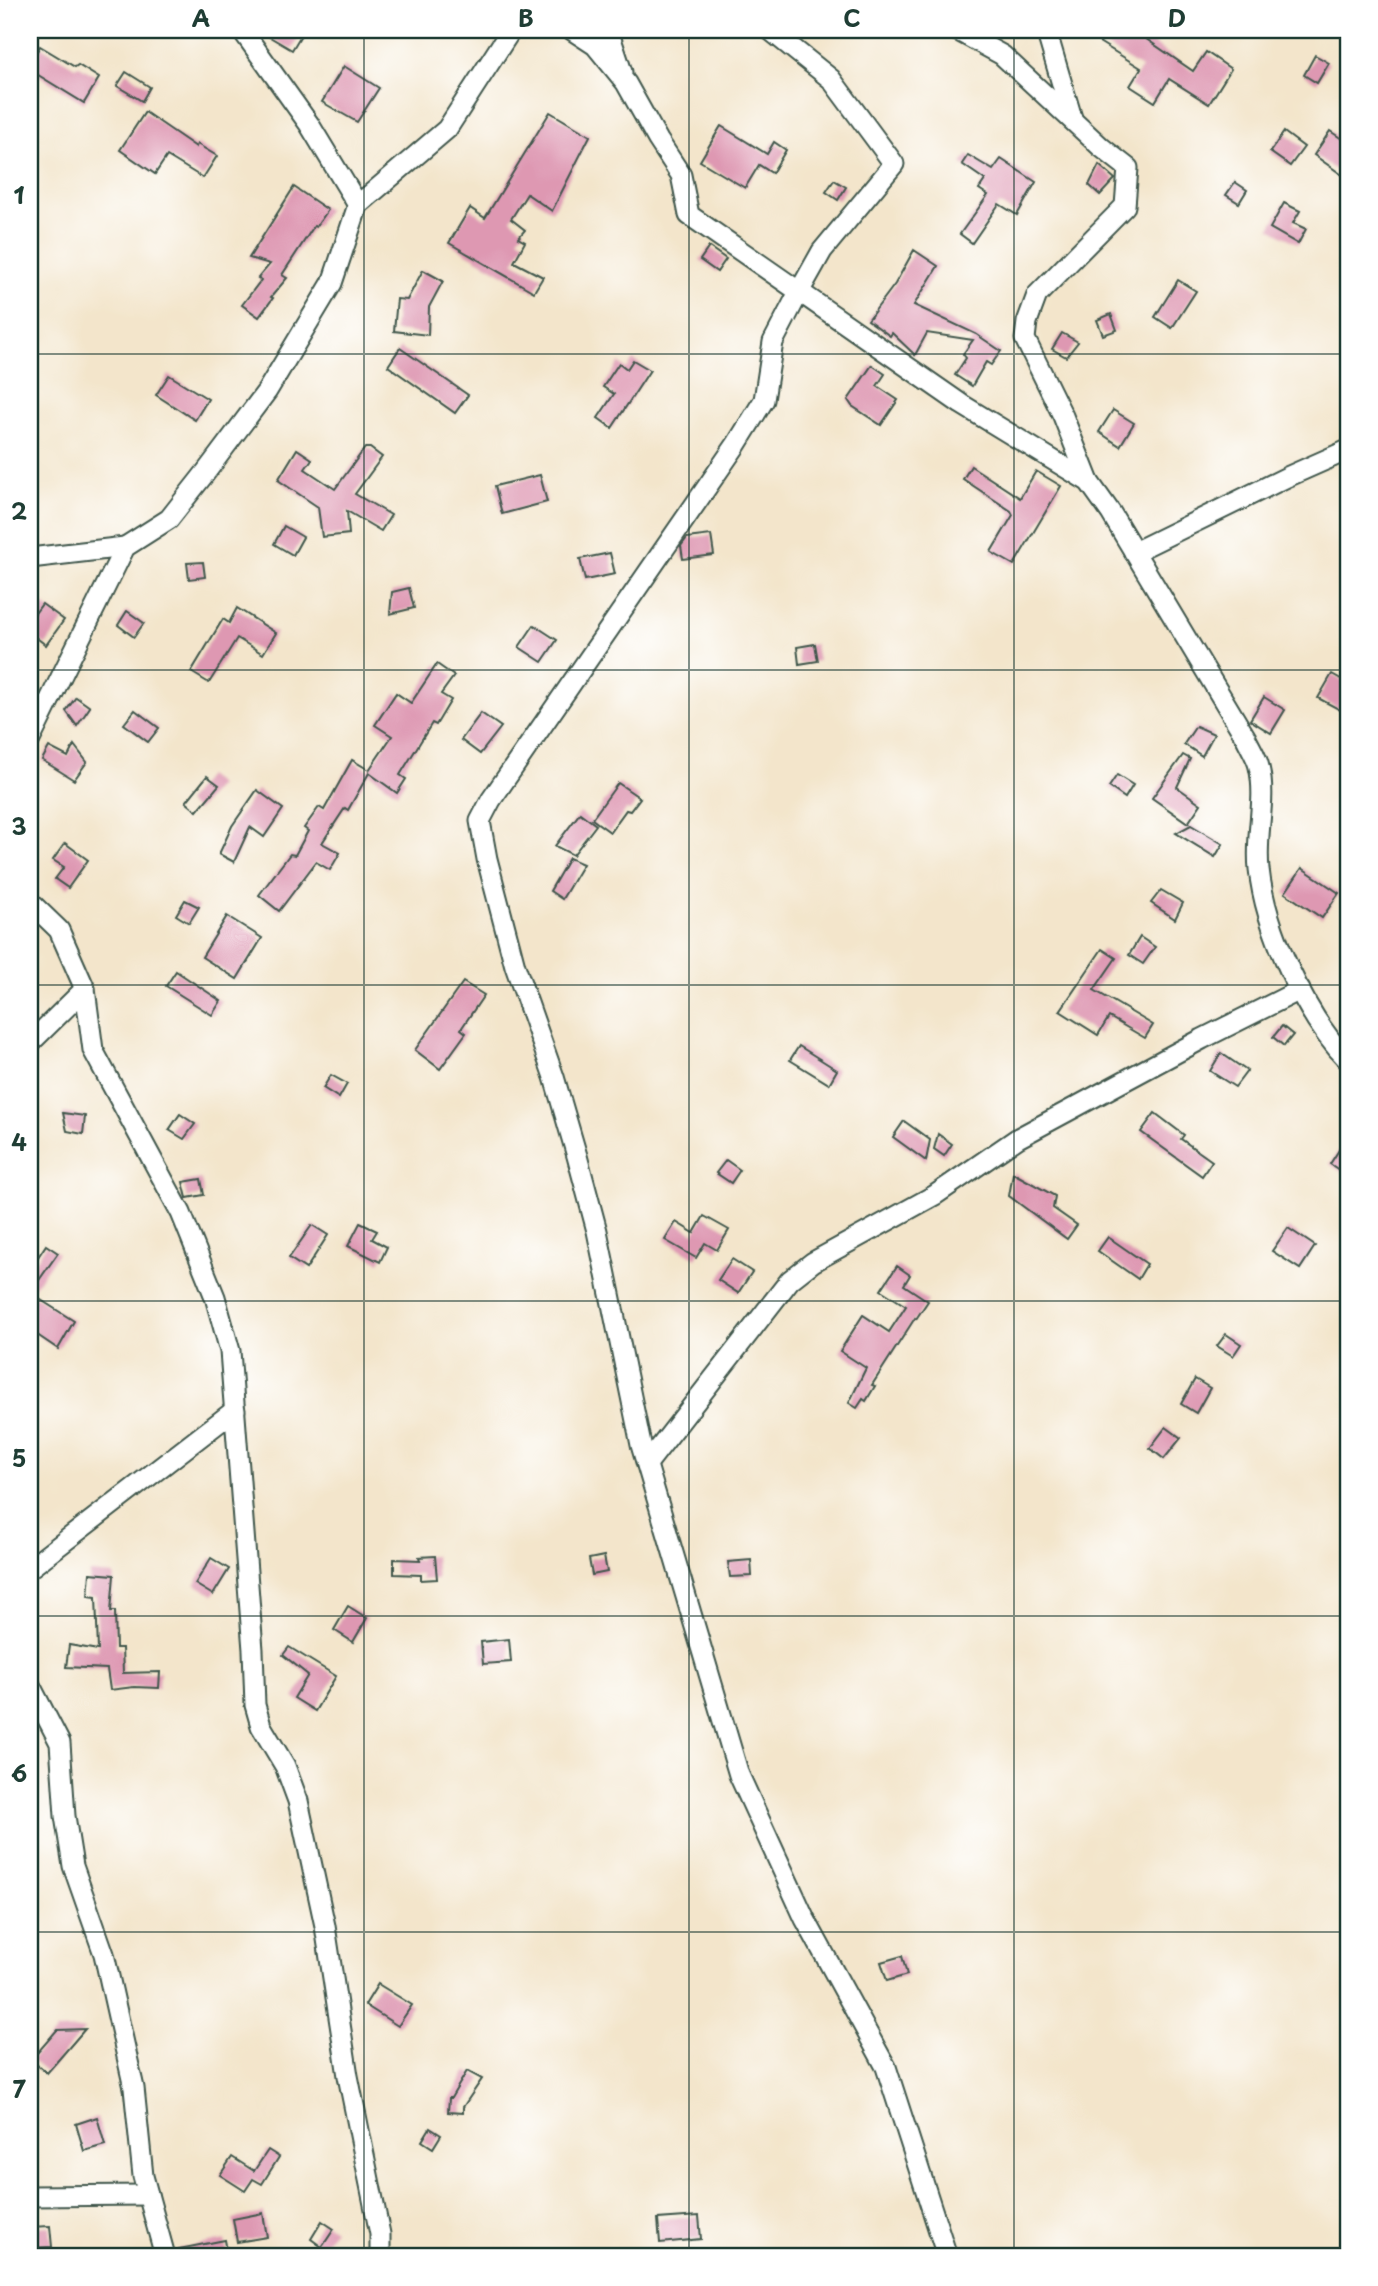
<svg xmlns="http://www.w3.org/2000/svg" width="1378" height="2286" font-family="'Playpen Sans',sans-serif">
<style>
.building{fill:#de98b2}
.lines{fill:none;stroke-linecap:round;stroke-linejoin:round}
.minor-casing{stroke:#3f564b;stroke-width:23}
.minor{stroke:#fff;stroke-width:19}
.grid{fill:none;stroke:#1f3d34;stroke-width:2;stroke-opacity:0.55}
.neatline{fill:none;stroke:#1f3d34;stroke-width:2.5}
.grid-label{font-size:23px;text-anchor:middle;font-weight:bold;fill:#1f3d34}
</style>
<rect width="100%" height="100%" fill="#fff"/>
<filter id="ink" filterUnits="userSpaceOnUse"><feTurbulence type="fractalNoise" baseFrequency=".0143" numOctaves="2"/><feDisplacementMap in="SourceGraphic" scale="14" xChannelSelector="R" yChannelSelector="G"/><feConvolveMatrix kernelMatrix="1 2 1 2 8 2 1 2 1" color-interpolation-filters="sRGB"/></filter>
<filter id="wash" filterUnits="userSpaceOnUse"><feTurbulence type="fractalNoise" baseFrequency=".00686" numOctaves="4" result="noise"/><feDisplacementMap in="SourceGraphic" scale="28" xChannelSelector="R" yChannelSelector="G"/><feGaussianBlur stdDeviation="1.57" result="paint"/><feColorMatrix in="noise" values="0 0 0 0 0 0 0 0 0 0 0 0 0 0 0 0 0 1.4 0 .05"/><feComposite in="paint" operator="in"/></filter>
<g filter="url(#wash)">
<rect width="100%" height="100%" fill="#f3e5cb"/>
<g id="blocks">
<g class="building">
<path d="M258,30H304L292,50Z"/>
<path d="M1106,30H1133L1193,71L1206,52L1231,69L1209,104L1169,79L1155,102L1130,86L1141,68L1099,42Z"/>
<path d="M40,46L75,67L78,65L99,78L84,103L30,70V63Z"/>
<path d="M1315,55L1329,63L1317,83L1304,75Z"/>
<path d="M344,66L379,88L357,122L322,102Z"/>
<path d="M126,72L150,87L142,101L117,86Z"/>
<path d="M145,112L196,147L197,144L217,156L203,178L167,156L155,174L120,150Z"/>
<path d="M550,112L590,136L552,211L527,194L511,219L525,230L518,238L525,242L514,262L543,277L534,292L449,243L470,208L485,218Z"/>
<path d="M721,126L767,154L774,142L786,150L772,173L759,165L745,188L700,161Z"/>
<path d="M1330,131L1348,143V179L1314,155Z"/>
<path d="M1284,132L1304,147L1290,166L1270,152Z"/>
<path d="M968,155L993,170L1001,159L1036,182L1017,215L999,204L972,243L960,234L988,195L979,189L985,180L962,164Z"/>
<path d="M1099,165L1115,179L1100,195L1089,185Z"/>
<path d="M834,180L846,187L838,200L826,192Z"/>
<path d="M1235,182L1247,190L1239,203L1226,195Z"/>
<path d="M294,187L328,210L316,227L314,226L282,275L287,278L271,297L273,298L259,317L242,305L261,280L258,278L270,264L249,258Z"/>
<path d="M1284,203L1300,211L1293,223L1306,229L1298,244L1270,228Z"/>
<path d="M709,247L726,259L717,272L700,260Z"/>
<path d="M914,250L938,266L914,305L976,334L1001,351L991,365L986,362L972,386L955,375L966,358L963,354L973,340L927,333L915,355L892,333L890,336L868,320L895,284Z"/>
<path d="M423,270L443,281L429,307L428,335L394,331L397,299L407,300Z"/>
<path d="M1178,280L1196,291L1172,328L1155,317Z"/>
<path d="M1111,314L1117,330L1103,335L1097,320Z"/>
<path d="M1062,333L1078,342L1066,357L1052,349Z"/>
<path d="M400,348L468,395L455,413L388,366Z"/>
<path d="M633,360L650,370L612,428L598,418L614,394L603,387L619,363L627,369Z"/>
<path d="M872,365L885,374L877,386L898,400L881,425L852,406L848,400Z"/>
<path d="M169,375L208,399L195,420L156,395Z"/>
<path d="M1113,410L1134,423L1120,446L1099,432Z"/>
<path d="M365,448H370L382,457L355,494L391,515L381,531L347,511L349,534L322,537L318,507L278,480L297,449L312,459L305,469L335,489Z"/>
<path d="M971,466L1020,498L1036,471L1061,486L1014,565L991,552L1013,515L1011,511L963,479Z"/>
<path d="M540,475L547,502L502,514L495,486Z"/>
<path d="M284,526L303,537L293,555L274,544Z"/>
<path d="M711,535L714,555L683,559L681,546L687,538Z"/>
<path d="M610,553L615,574L585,580L580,559Z"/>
<path d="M203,562L205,577L189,579L187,563Z"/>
<path d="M409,588L414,608L390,614L392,592Z"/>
<path d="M42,604L64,620L46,645L30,633V620Z"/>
<path d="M237,608L276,633L263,654L237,638L209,683L191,672L223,619L229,623Z"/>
<path d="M127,611L144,623L134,637L118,625Z"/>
<path d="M534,625L557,640L542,662L519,647Z"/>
<path d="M815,644L818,661L799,664L797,647Z"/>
<path d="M437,664L454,676L441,694L451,700L436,725L432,723L400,775L406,779L397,793L369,773L348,810L345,808L322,843L340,853L330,870L316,862L279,911L259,895L290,854L295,855L308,831L304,828L319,807L324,810L352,760L369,770L392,736L375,725L396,693L411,703Z"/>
<path d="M1332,674L1348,683V700L1342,711L1318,698Z"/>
<path d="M76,697L90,707L77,726L66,711Z"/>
<path d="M1264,697L1285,710L1271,733L1250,720Z"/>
<path d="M135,710L159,728L148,742L124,724Z"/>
<path d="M481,713L501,727L480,754L461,740Z"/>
<path d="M1196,726L1214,734L1202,756L1184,744Z"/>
<path d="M74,745L87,762L74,780L42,760L49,747L68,757Z"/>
<path d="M1183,755L1190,759L1177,787L1201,804L1188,823L1152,798Z"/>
<path d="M1117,775L1133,785L1125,798L1109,787Z"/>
<path d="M207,776L219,785L197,811L186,802Z"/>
<path d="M618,783L640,798L630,811L626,810L610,832L592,819Z"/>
<path d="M257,790L283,809L264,837L250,827L234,862L219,854L232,826Z"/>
<path d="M580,813L596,825L573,855L555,846Z"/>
<path d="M1191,825L1223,844L1215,857L1176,833Z"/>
<path d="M65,843L88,860L68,888L55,879L64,867L53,860Z"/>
<path d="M569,858L583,864L562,899L550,891Z"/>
<path d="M1302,868L1339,893L1322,918L1285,893Z"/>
<path d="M1161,890L1183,903L1175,919L1151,903Z"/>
<path d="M185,900L199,907L189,923L176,915Z"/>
<path d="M227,916L262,938L237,979L202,957Z"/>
<path d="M1140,937L1155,947L1143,964L1129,955Z"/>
<path d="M1102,949L1116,958L1094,990L1153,1025L1145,1038L1109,1017L1098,1035L1060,1011Z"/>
<path d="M176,971L221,1001L212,1015L166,986Z"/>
<path d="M463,982L484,995L461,1029L466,1033L440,1069L415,1050Z"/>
<path d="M1282,1026L1293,1035L1284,1046L1273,1037Z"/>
<path d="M799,1046L837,1070L829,1084L790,1060Z"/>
<path d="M1221,1053L1247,1071L1235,1087L1210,1071Z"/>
<path d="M331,1075L347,1084L339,1098L323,1088Z"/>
<path d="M63,1113L85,1116L83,1134L67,1131Z"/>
<path d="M1155,1113L1184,1135L1181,1139L1212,1161L1202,1176L1141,1132Z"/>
<path d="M180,1114L195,1124L184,1139L169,1130Z"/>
<path d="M904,1121L930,1140L926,1161L893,1137Z"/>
<path d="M938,1134L952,1144L944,1156L934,1149Z"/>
<path d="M1348,1136V1176L1330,1164Z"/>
<path d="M726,1160L740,1170L731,1183L716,1173Z"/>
<path d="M1013,1173L1055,1196L1053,1208L1077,1225L1067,1239L1009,1196Z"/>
<path d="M201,1179L204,1195L187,1198L183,1182Z"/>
<path d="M704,1216L729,1230L717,1250L705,1243L696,1258L665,1240L676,1222L694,1233Z"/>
<path d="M360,1223L377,1231L372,1239L387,1247L380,1262L348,1246Z"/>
<path d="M312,1225L328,1235L306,1269L289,1258Z"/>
<path d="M1288,1228L1315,1246L1300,1269L1272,1251Z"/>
<path d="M1108,1237L1147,1264L1138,1279L1098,1251Z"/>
<path d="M46,1245L58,1253L30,1293L74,1321L58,1349L30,1330V1269Z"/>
<path d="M732,1259L752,1272L738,1293L718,1280Z"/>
<path d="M897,1266L910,1275L904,1285L928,1301L916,1319L915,1318L872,1385L875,1386L866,1401L863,1399L857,1408L849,1403L866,1368L840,1351L863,1315L889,1332L906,1306L881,1290Z"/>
<path d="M1226,1334L1241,1344L1233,1356L1217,1346Z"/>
<path d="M1195,1379L1210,1388L1196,1413L1181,1404Z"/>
<path d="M1166,1427L1181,1438L1164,1459L1150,1448Z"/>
<path d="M435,1556L437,1579L421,1580V1575L394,1574V1559L420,1560L419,1557Z"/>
<path d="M604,1556L607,1572L592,1575L589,1559Z"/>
<path d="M211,1558L229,1569L213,1595L195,1584Z"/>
<path d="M751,1560L752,1576L730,1577L728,1562Z"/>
<path d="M90,1573L114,1575L111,1611H115L116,1648H122L123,1673L160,1672L159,1688L134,1687L110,1690L107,1669L66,1667L69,1645L98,1650L96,1597L88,1596Z"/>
<path d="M348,1606L367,1618L353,1642L334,1630Z"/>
<path d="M509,1639L511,1662L483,1664L481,1642Z"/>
<path d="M289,1647L336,1676L315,1711L294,1698L308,1675L283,1655Z"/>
<path d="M902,1956L907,1975L887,1981L881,1962Z"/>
<path d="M378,1984L412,2005L398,2026L365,2005Z"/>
<path d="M85,2029L47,2073L31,2060L57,2030Z"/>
<path d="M467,2071L482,2079L463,2107V2113L448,2112L449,2098H451Z"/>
<path d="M97,2117L105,2145L84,2151L76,2124Z"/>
<path d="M430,2128L441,2135L433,2148L422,2141Z"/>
<path d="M268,2150L279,2157L262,2184L253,2179L245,2191L220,2175L232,2157L254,2171Z"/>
<path d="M263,2213L267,2237L237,2242L233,2219Z"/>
<path d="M699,2216L701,2239L660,2243L658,2219Z"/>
<path d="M322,2221L334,2229L322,2247L311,2239Z"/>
<path d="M50,2226L52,2247L30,2248V2227Z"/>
<path d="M225,2240L228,2256H180L179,2249Z"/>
</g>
</g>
</g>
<g filter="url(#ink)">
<use href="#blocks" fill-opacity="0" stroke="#3f564b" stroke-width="2"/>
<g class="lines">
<g class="minor-casing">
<g id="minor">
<path d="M242,30L309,124L358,205"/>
<path d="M572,30L595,45L626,83L658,140L681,175L689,215L961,404L1089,482L1111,513L1246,738C1250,747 1257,757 1259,767C1267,800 1255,835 1259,869C1265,928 1306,1018 1348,1060"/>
<path d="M608,30L622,72"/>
<path d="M770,30L831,79L894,164L822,251L799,292L773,342L764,400L736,445L491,800L480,821L487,859L515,966L554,1077L577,1156L597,1231L641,1445L739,1775L805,1919L886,2067L947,2256"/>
<path d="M956,30L1002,55L1101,147L1128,168L1125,206L1037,295L1027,322L1025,339L1063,416L1089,482"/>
<path d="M1046,30L1072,118"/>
<path d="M1134,552L1287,477L1348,450"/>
<path d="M30,558L125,547"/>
<path d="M30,740L125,547L169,519L206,472L267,391L332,283L358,205L447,129L511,30"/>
<path d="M30,902L59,930L85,989L93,1050L181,1213L215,1297L230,1351L253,1650L255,1705L261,1726L285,1766L298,1801L325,1926L348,2076L380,2234V2256"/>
<path d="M30,1043L85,989"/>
<path d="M647,1464L790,1280L813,1262L935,1195L1018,1138L1202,1039L1300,990"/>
<path d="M30,1568L235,1410"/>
<path d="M30,1685L60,1743L65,1816L73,1866L104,1954L134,2088L143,2176L165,2256"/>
<path d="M30,2196L148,2195"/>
</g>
</g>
<use href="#minor" class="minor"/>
</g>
</g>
<path class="grid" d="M364,30V2256M689,30V2256M1014,30V2256M30,354H1348M30,670H1348M30,985H1348M30,1301H1348M30,1616H1348M30,1932H1348"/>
<rect width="1378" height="2286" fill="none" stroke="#fff" stroke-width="77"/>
<rect x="38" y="38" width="1302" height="2210" class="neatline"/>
<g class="grid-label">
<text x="201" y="27">A</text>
<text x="526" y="27">B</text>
<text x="852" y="27">C</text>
<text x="1177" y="27">D</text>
<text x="19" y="204">1</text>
<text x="19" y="520">2</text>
<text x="19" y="835">3</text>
<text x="19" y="1151">4</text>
<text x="19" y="1467">5</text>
<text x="19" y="1782">6</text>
<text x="19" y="2098">7</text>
</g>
</svg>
